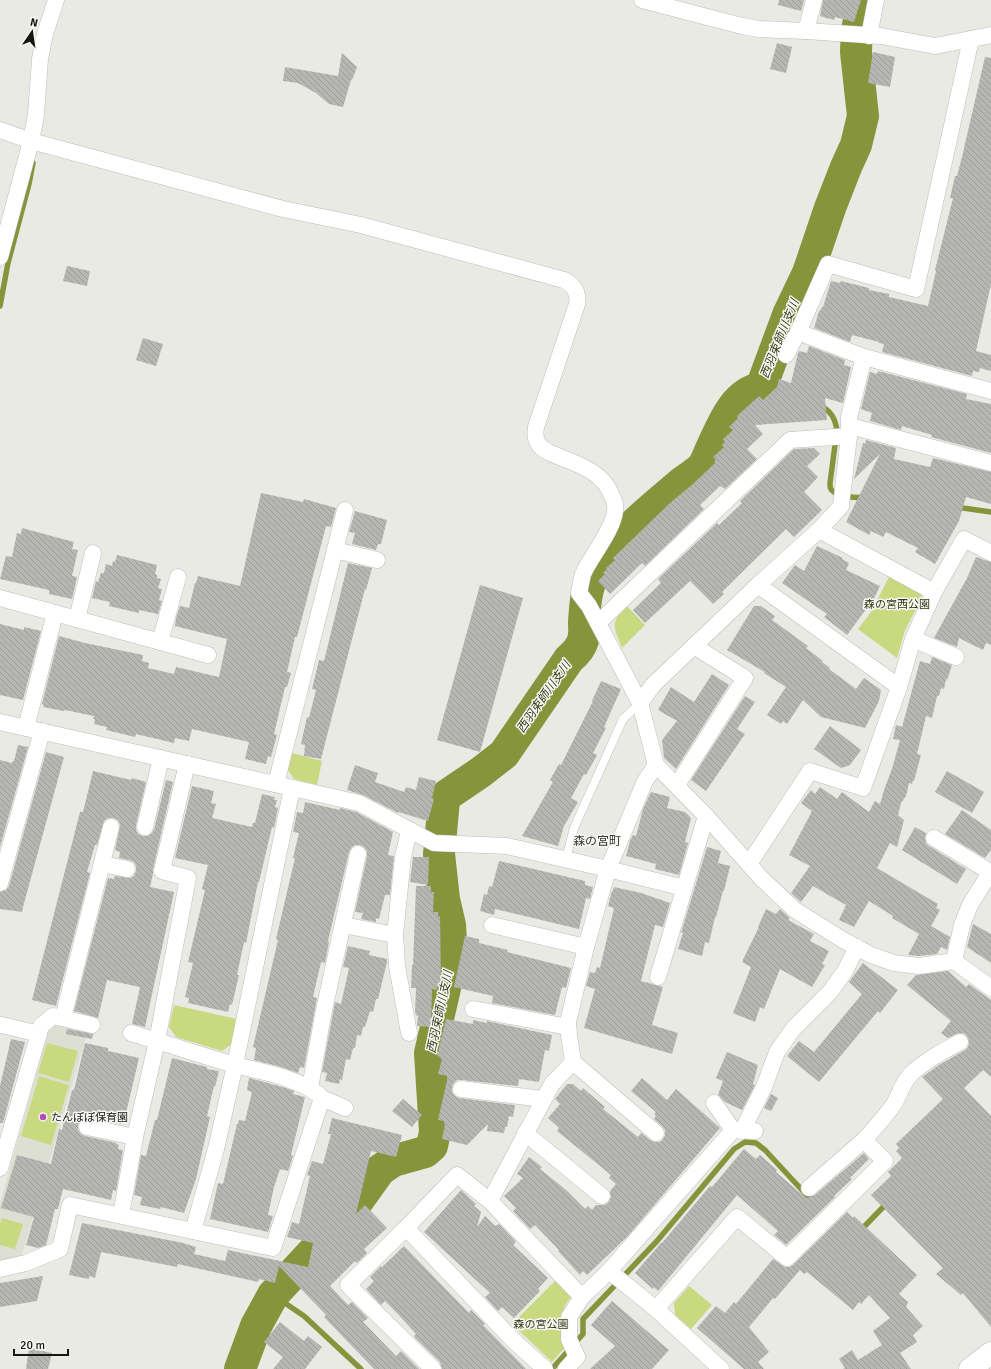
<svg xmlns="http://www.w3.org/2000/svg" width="991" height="1369" font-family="Signika,'Noto Sans JP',sans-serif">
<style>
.built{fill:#dcdfd2}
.green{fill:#c9d980}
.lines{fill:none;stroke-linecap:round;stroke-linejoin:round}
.stream{stroke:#86943b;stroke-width:5.5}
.river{stroke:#86943b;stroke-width:32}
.building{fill:url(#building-back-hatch)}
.lane-casing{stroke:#bdbeb9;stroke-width:9}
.street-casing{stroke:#bdbeb9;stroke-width:17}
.secondary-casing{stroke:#bdbeb9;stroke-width:23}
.lane{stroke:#fff;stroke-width:8}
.street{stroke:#fff;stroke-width:16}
.secondary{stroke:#fff;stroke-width:22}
.poi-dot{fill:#b34fb4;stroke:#f6f7f2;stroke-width:1.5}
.labels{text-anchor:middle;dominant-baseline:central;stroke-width:3;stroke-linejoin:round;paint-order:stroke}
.park-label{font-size:11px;fill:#353b15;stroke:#f6f7f2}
.poi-label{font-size:11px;fill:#161614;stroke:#f6f7f2;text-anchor:start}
.water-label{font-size:12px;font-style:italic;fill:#383e18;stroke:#f6f7f2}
.neighbourhood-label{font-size:12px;fill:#363733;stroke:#f6f7f2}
</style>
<defs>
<pattern id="building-back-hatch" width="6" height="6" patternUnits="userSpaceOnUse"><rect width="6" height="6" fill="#b6b7b2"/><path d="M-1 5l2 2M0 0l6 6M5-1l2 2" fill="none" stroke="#9c9d98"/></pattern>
</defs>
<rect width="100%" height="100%" fill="#e9eae4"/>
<path class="built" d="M52,1025L88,1031L21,1257L0,1263V1203L48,1032Z"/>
<g class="green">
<path d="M890,575L919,589L922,598L905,630L897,658L858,629L871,612Z"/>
<path d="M627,606L645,625L622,648C614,627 609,623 627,606Z"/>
<path d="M292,753L322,761L317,785L294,779L288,770Z"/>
<path d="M174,1005L237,1019L232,1044L222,1051L176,1037L169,1027Z"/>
<path d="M47,1043L78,1051L69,1082L38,1073Z"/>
<path d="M39,1076L69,1085L51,1145L21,1136Z"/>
<path d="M2,1218L23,1224L15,1249L0,1245V1224Z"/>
<path d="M557,1279L573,1295C559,1309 558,1328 567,1345L552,1362L512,1324Z"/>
<path d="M689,1286L712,1305L691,1329L675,1315L674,1303Z"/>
</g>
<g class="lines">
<g class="stream">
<path d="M0,306L8,263L29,184L33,163"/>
<path d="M761,388L778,393"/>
<path d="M821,406C832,412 835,419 837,430L830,483C830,487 830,490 834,492C841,497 856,498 864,497"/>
<path d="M956,507L991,512"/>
<path d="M860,1231L887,1203"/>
<path d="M273,1295L304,1316L361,1369"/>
<path d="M552,1369L583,1334V1319L657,1241L734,1149L745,1142L756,1143L765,1150L813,1202"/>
</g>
<path class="river" d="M240,1369L256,1326L273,1295L350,1212L380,1170L393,1161L425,1152L432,1146L435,1132L430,1053L452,958L450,925L444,899L439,854L444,800L447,795L481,772L504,754L569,659C575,654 581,648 583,640C585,634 584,627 584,622C585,606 586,588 594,574C613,538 649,511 680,484C686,479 695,474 701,468C706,463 708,455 711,449C722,426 733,393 761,388L788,315L808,273L830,208L846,167L856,145L863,116L856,52C856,35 858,16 865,0"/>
</g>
<g class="building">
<path d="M779,0H804L801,11L778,5Z"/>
<path d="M823,0H861L854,22L835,17L834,20L820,16Z"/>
<path d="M777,43L792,47L786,73L770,69Z"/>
<path d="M873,52L895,57L890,87L868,83Z"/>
<path d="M342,53L357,67L352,80H351L343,107L329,104L316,93L298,83L283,81L285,67L338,76Z"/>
<path d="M985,57L991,58V284L976,351L991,355V371L980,368L979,372L973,371L972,376L882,352L884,344L879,343V342L852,335L850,342L814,328L819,311H820L822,307H823L831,281L840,283L841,281L869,288V290L889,294V297L928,306L936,271L935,270L953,198H950L955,176H957L962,157Z"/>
<path d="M67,266L90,271L87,286L63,281Z"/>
<path d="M143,338L163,344L156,366L136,360Z"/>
<path d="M809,346L845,360L844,365L851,367L843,403L825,398L827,420L755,425L763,434L747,449L757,459L725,489L720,486L700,505L704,509L645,566L642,563L610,594L598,581L605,574L603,573L607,569L606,568L615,560L613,558L670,503L694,483L715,463L714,462L716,460L713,457L724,447L722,445L725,442L723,439L733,430L729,427L738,418L737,416L759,396L763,400L777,387L779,379L791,383L798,353L799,351L807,353Z"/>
<path d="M878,371L967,394L966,399L991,404V453L931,437L932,435L902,426L901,430L870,421L872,413L861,409L870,372L877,374Z"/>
<path d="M866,440L896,448L894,459L930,467L933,458L991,472V504L966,497L959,521L935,564L915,552L918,548L886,532L883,537L871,531L869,535L846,522L880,454L854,479L863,443L865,444Z"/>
<path d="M814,448L820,454L807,466L818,477L804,492L822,510L794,537L786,529L722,592L724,594L713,604L690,581L645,623L633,610L661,583L658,579L717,523L719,525L742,503L740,501L794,449Z"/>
<path d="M261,493L303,502L304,499L336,508L331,527L326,526L297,637H295L287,672L291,673L287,687H285L274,734L277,735L271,757L268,756L266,764L245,759L249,742L192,729L189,741L175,738L174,743L136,734L135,737L106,730L107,727L94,724L95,719H93L94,716L65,710L64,711L43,707L44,705L42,704L59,636L85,643L143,655L142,661L149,663L148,668L174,674L176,667L219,677L227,639L175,626L176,618L180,606L189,608L195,583H196L198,576L240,586Z"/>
<path d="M355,511L387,520L381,544H378L376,550L352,544L355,533L349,532Z"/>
<path d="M22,528L74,542L72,549L78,550L72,576L77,577L72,599L49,594V590L0,579L6,556L12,557L17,533L21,534Z"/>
<path d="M817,546L843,558L842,559L849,563L846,570L880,586L869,609L867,608L847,635L824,617L827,614L782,583L795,565L804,571Z"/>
<path d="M117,555L157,565L155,574L157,575V578L161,579L158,588L162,589L159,600L162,601L158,614L139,610V613L109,606L110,602L92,598L96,581L98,582L101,573H104L106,564L112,566L113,561L115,562Z"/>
<path d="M976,557L991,562V645L986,643L983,650L959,638L957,647L934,638L967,578Z"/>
<path d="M348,563L372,568L366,590L365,589L321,759L304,756L305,745L301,744L307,717L309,718L316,690L312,689L319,660L324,661Z"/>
<path d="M480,585L523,598L480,752L437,740Z"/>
<path d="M754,606H761L775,616L772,620L808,646L806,648L823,661L822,662L830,668L829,669L856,689L864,678L881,690L879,701L865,728L821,717L803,700L787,724L783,721L781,724L767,715L786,687L764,673L765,672L727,650Z"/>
<path d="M0,624L24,630V627L41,631L23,700L0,695Z"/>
<path d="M932,657L952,665L947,680L946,679L944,689L941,688L939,696H937L932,718L926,716L917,754L921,755L914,781L913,780L912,784L909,783L906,796L901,803L898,815L904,820L897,847L890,843L877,868L938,904L936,908L940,910L931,926L950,937L947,950L941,947L937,954L919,956L908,955L919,934L892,918L893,916L869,901L854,927L839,920L846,905L813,886L801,902L791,893L810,866L789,855L812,811L801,803L811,790L815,794L820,787L837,799L842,792L869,812L875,801L880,804L885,787L892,769L900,740L893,739L896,725L902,727L920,661L930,664Z"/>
<path d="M712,674L729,685L676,769L664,758L662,740L677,721L658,710L671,687L694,702Z"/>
<path d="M601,681L621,689L604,727L606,728L593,753L597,755L586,775L584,774L571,798L578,802L564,826L558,846L522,836L553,782L550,780L559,764L561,765L593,701H592Z"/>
<path d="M745,696L755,702L737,729L745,734L706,791L691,780Z"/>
<path d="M830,726L861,750L850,765L841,768L814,749Z"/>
<path d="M18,745L28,747L0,847V760L12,763L13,761H14Z"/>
<path d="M46,752L64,757L23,907L22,912L0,909V892L6,890L9,886Z"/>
<path d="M355,765L378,773L375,782L404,792L406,787L416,790L419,777L436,781L432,798L434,799L428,821L398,812V813L363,795L347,790Z"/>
<path d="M93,771L131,780L132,778L146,782L136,825V830L138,834L143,836H148L152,833L154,830L166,780L173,782L153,869V874L150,887L174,892L145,1027L132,1024L140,987L107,980L98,1018L74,1011L108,878L114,879L115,876L130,878L134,876L136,871V866L134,862L129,860L119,858L120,852L115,850L120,825L118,820L113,818H108L104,821L97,845H95L87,872L90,873L56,1006L32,1000L80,812H83Z"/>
<path d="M947,771L984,792L972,813L935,792Z"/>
<path d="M192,786L214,791L211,803L216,804L212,818L252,827L253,823H255L262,794L275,797L274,800H277L275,807L278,808L274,828L272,827L259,882H258L246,943L244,942L237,975H239L232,1005L230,1004L228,1012L188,1003L189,998L185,997L193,963L188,962L205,890L202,889L208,865L175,858Z"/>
<path d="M651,792L670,797L667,808L685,812L691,818L685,842L688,843L679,875L655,869L656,864L626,856L630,841L633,835L636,836L643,809Z"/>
<path d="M305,802L340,810V808L356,812L393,832L388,855L394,856L390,895H385L379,919L376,918V922L361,919L363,913L355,912L367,856V851L364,847L360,845H355L351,848L349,852L328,941L329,942L325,963L321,962L313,997L317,998L304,1068L300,1067L298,1073L281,1067L254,1060L256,1048L253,1047L278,940L276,939L295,858H293L299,833L293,832L297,812L303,813Z"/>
<path d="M962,810L991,830V850L985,858L945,834Z"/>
<path d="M915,827L926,833L925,838L926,843L929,846L966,869L957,884L902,850Z"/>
<path d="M707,847L721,851L718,863L730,866L724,891H723L716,917H715L709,943L705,942L702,956L678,949L683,933H681Z"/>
<path d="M413,857H429L428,885L410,882Z"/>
<path d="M499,861L585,881V885L593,887L590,899L586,898L579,929L495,909L494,915L480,911L484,894L487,895L489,886L492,887Z"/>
<path d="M416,886H431V892H434L433,912H438V916L440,917L441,984L438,983L437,990L432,989L431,1027L417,1026L418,1016L416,1015L415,1012L416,988H411L412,965H413Z"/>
<path d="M614,887L641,893L670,903L663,927L655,925L641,981L663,987L652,1025L678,1033L672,1054L584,1028L595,989L586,986L590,972L595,973L597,967L600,968L614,908L608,906L612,891H613Z"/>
<path d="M766,909L776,914L780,909L790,918L788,920L814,934L810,941L829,951L822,964L825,965L812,987L780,969L764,1009L760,1007L755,1022L733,1013L751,967L742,962L759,927H758Z"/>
<path d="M973,924L991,934V963L967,947Z"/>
<path d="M465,936L479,939V943L508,950L507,952L571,968L566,988L562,987L555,1015L492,1003L493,996L454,987Z"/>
<path d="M348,946L370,951L369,955L387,959V962L378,999H376L373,1012L370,1011L365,1027H363L361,1036L357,1035L355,1048H353L350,1060L346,1059L342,1080L340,1079L339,1084L325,1081L327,1073L322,1072L335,1002L341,1004L349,968L343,967Z"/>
<path d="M863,963L898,990L880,1013L878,1011L819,1082L787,1056L799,1041L814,1052L862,994L849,982Z"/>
<path d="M948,971L966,987L969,984L991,1000V1077L983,1070L964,1088L991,1116V1327L963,1293L961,1295L936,1274L943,1268L871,1195L891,1176L888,1172L902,1158L896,1151L899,1148L896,1144L943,1099L922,1077L939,1065L965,1050L968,1047L969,1043L968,1038L965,1034L961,1033L956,1034L948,1038L941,1033L951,1021L907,985L916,975Z"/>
<path d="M446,1019L473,1024V1020L487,1023V1021L552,1035L549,1051L545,1050L539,1082L519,1079L518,1086L462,1080H457L453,1084L452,1088V1092L455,1096L459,1098L515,1105L513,1117L509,1116L507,1127H505L504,1133L487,1131L488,1124L467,1145L442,1139L445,1124H444V1121L438,1120L448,1076L438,1074L442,1059H440L441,1057L437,1056Z"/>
<path d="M67,1029L93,1034L92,1039L66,1034Z"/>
<path d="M11,1039L25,1042L3,1123H0V1086Z"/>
<path d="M85,1043L108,1048V1051L113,1052L139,1058L126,1113L125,1112L121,1124L89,1118H84L80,1120L78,1125V1130L81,1134L85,1136L117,1143L116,1144L119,1145L118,1149L123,1150L116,1191L113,1190L111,1200L63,1189L58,1209H55L46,1245L38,1248L26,1245L34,1217L1,1208L17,1155L51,1164L59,1129L62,1130L72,1090H74Z"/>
<path d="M727,1052L758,1065L753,1084L755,1085L742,1110L725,1102L718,1095L723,1081L716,1078Z"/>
<path d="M172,1058L207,1067V1069L219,1071L215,1087L214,1086L207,1116L210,1117L196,1179L184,1213L161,1207L160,1209L140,1205L142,1197L134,1195L141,1155L146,1156L155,1120H157Z"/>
<path d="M249,1078L286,1088L294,1091L293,1094L305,1097L291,1155L293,1156L288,1171L280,1169L274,1187L268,1215L273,1216L268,1232L210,1219L218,1183L223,1184L237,1124H238L239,1120L245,1121L252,1092L247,1090Z"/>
<path d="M642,1078L667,1100L676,1089L720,1128L627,1237L587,1275L583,1271L580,1275L558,1251L559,1250L535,1225L530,1229L513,1211L516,1208L504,1196L523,1178L517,1174L529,1157L542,1167L540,1169L566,1190L585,1209L588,1206L592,1210L596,1205H605L609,1202L611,1197L610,1191L616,1184L609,1178L611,1175L557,1131L559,1128L548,1118L560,1104L555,1099L567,1084H573L581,1091L583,1088L605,1107L603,1109L638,1137L641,1133L650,1140L655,1142H660L663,1139L665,1135V1130L662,1126L654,1119L656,1116L654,1114L656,1112L631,1091Z"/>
<path d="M771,1094L778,1098L771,1111L764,1108Z"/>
<path d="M403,1099L422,1115L412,1127L392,1111Z"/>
<path d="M332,1118L402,1135L396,1157L371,1151L356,1214L365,1205L387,1228L364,1249L367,1253L357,1263L355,1261L330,1286L348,1305L352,1302L368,1318L363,1322L396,1356L401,1351L419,1369H374L324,1317L326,1315L279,1266L275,1283L259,1279L258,1282L178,1264L177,1267L101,1252L95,1278L89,1276V1279L69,1275L82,1223L183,1243L196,1247L194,1254L225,1261L228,1250L308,1267L313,1243L287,1237L292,1222L299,1224L310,1176L307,1175L312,1161L323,1164L331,1134H328Z"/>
<path d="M744,1149L756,1159L760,1155L777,1170L776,1172L806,1198L815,1195L864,1153L869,1159L850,1178L852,1179L834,1196L835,1197L786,1245L774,1235L778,1231L737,1195L658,1291L654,1287L653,1289L635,1273L661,1243H662L710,1186L712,1187Z"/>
<path d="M461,1190L476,1204L474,1206L481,1212L477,1227L485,1216L495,1226L499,1224L516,1242L513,1245L548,1278L538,1289L540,1291L514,1318L502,1307L498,1311L485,1297L490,1293L424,1232Z"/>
<path d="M847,1212L853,1218L854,1216L917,1275L899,1294L908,1302L906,1307L923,1326L913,1335L917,1342L900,1353L911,1369H843L845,1368L839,1359L852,1350L858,1360L882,1345L873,1331L890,1318L869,1295L861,1304L859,1302L853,1310L807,1272L804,1274L800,1270L775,1299L773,1298L749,1327L769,1352L758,1362L764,1369H744L697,1328L716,1306L725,1313L734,1302L736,1304L773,1259L785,1267H789L793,1265Z"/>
<path d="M404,1246L469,1313L471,1310L485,1324L483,1325L526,1369H442L440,1362L415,1338L414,1336L416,1334L395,1311L385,1301L381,1305L366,1289L374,1281L370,1277L381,1266L382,1267Z"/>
<path d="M43,1276L37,1301L0,1307V1283Z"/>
<path d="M612,1301L669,1350L652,1369H590L615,1346L591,1325Z"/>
<path d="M280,1322L304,1341L308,1336L322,1347L305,1369H273L283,1357L264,1342Z"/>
<path d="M29,1348L52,1353L48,1369H26Z"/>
</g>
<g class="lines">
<g class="lane-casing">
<path id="lane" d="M566,859L574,828L623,719L640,703"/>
</g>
<g class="street-casing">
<g id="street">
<path d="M642,0L742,26L759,29L806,31L881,36L935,46L991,35"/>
<path d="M806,31L814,0"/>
<path d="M869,36L876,0"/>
<path d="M971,39L916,289L828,264L798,332L864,357L991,391"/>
<path d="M0,130L31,141L283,209L361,225L564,280C574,285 579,293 577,304L536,427C535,433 535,440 539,445C544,451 552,454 560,457C580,465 604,473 612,496C614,500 616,506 615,511C614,527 594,553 586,568L583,574L579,593L589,606L640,703L656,765L706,816L761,878L795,910L843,940L871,955L894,963L919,966L954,961L991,988"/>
<path d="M0,257L31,141L36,115L40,59L45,34L56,0"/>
<path d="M786,355L798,332"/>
<path d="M850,426L991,463"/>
<path d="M819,530L841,506L849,436V417L864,357"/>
<path d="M335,550L377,560"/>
<path d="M758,585L899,687"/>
<path d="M934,592L964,539L991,553"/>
<path d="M0,598L208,655"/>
<path d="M77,619L93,553"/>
<path d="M598,623L790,440L849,436"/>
<path d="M913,639L956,657"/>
<path d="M160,642L178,577"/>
<path d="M640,703L653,685L758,585L819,530L934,592L913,639L899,687L863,788L810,771L749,864"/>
<path d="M0,722L359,803L434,843L507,846L608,869L645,781L656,765"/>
<path d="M26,728L55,613"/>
<path d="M276,784L345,510"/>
<path d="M677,785L745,678L694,646"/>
<path d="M145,827L161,758"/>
<path d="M409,831L403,857L395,935L397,966L409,1033"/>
<path d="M934,838L990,872"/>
<path d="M102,864L127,869"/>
<path d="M0,883L42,731"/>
<path d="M343,925L395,935"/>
<path d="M492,925L586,947"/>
<path d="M954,961L962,925L970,905L991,871"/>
<path d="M658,977L706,816"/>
<path d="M473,1009L568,1027"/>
<path d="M63,1018L111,827"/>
<path d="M0,1025L6,1026L39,1034"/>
<path d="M131,1033C165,1043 200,1055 235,1065C263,1072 295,1077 318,1094"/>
<path d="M573,1062L656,1133"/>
<path d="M310,1088L323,1015L358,854"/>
<path d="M461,1089L543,1099"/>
<path d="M714,1103L733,1130"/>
<path d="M87,1127L135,1137"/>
<path d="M742,1131L764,1087L777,1052L793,1029L830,992L845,971L857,947"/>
<path d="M525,1133L602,1196"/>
<path d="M0,1168L41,1026L53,1016L92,1025"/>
<path d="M809,1188L864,1140"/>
<path d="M490,1201L552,1084L573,1062L569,1035L568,1022L586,947L608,869L684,888"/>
<path d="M121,1215L135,1137L157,1041L188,878L162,871L187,764"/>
<path d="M406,1228L514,1341L545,1369"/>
<path d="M193,1231L216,1149L235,1065L292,788"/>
<path d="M0,1269L26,1263L60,1249L70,1205L273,1248L322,1098L345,1108"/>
<path d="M609,1271L656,1309L721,1369"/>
<path d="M656,1309L737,1217L787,1258L885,1161L864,1140C875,1128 885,1117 894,1104C900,1094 902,1083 911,1074C924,1061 944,1051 960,1042"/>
<path d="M433,1369L348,1285L406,1228L457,1175L490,1201L582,1297"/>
<path d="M566,1369L577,1357L569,1339V1317L582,1297L609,1271L733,1130L755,1131"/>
</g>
</g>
<g class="secondary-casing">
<path id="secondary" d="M970,1369L991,1353"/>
</g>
<use href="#lane" class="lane"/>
<use href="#street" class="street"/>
<use href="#secondary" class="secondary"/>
</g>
<circle class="poi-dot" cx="43" cy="1117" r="4"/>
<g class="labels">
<g class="park-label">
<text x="897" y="604">森の宮西公園</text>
<text x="541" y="1324">森の宮公園</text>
</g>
<g class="poi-label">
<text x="51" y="1117">たんぽぽ保育園</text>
</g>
<g class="water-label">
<text transform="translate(780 339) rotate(-68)">西羽束師川支川</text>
<text transform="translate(544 697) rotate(-55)">西羽束師川支川</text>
<text transform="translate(440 1012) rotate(-78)">西羽束師川支川</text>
</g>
<g class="neighbourhood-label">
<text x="597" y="841">森の宮町</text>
</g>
</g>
<g transform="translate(32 32) rotate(13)" stroke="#f6f7f2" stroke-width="3" paint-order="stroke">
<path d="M0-3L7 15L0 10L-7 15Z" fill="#161614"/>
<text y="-6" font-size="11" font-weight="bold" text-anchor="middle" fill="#161614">N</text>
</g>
<path d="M14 1349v6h54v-6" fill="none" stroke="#161614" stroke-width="2"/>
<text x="20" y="1349" font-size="12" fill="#161614" stroke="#f6f7f2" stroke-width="3" paint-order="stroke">20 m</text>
</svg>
